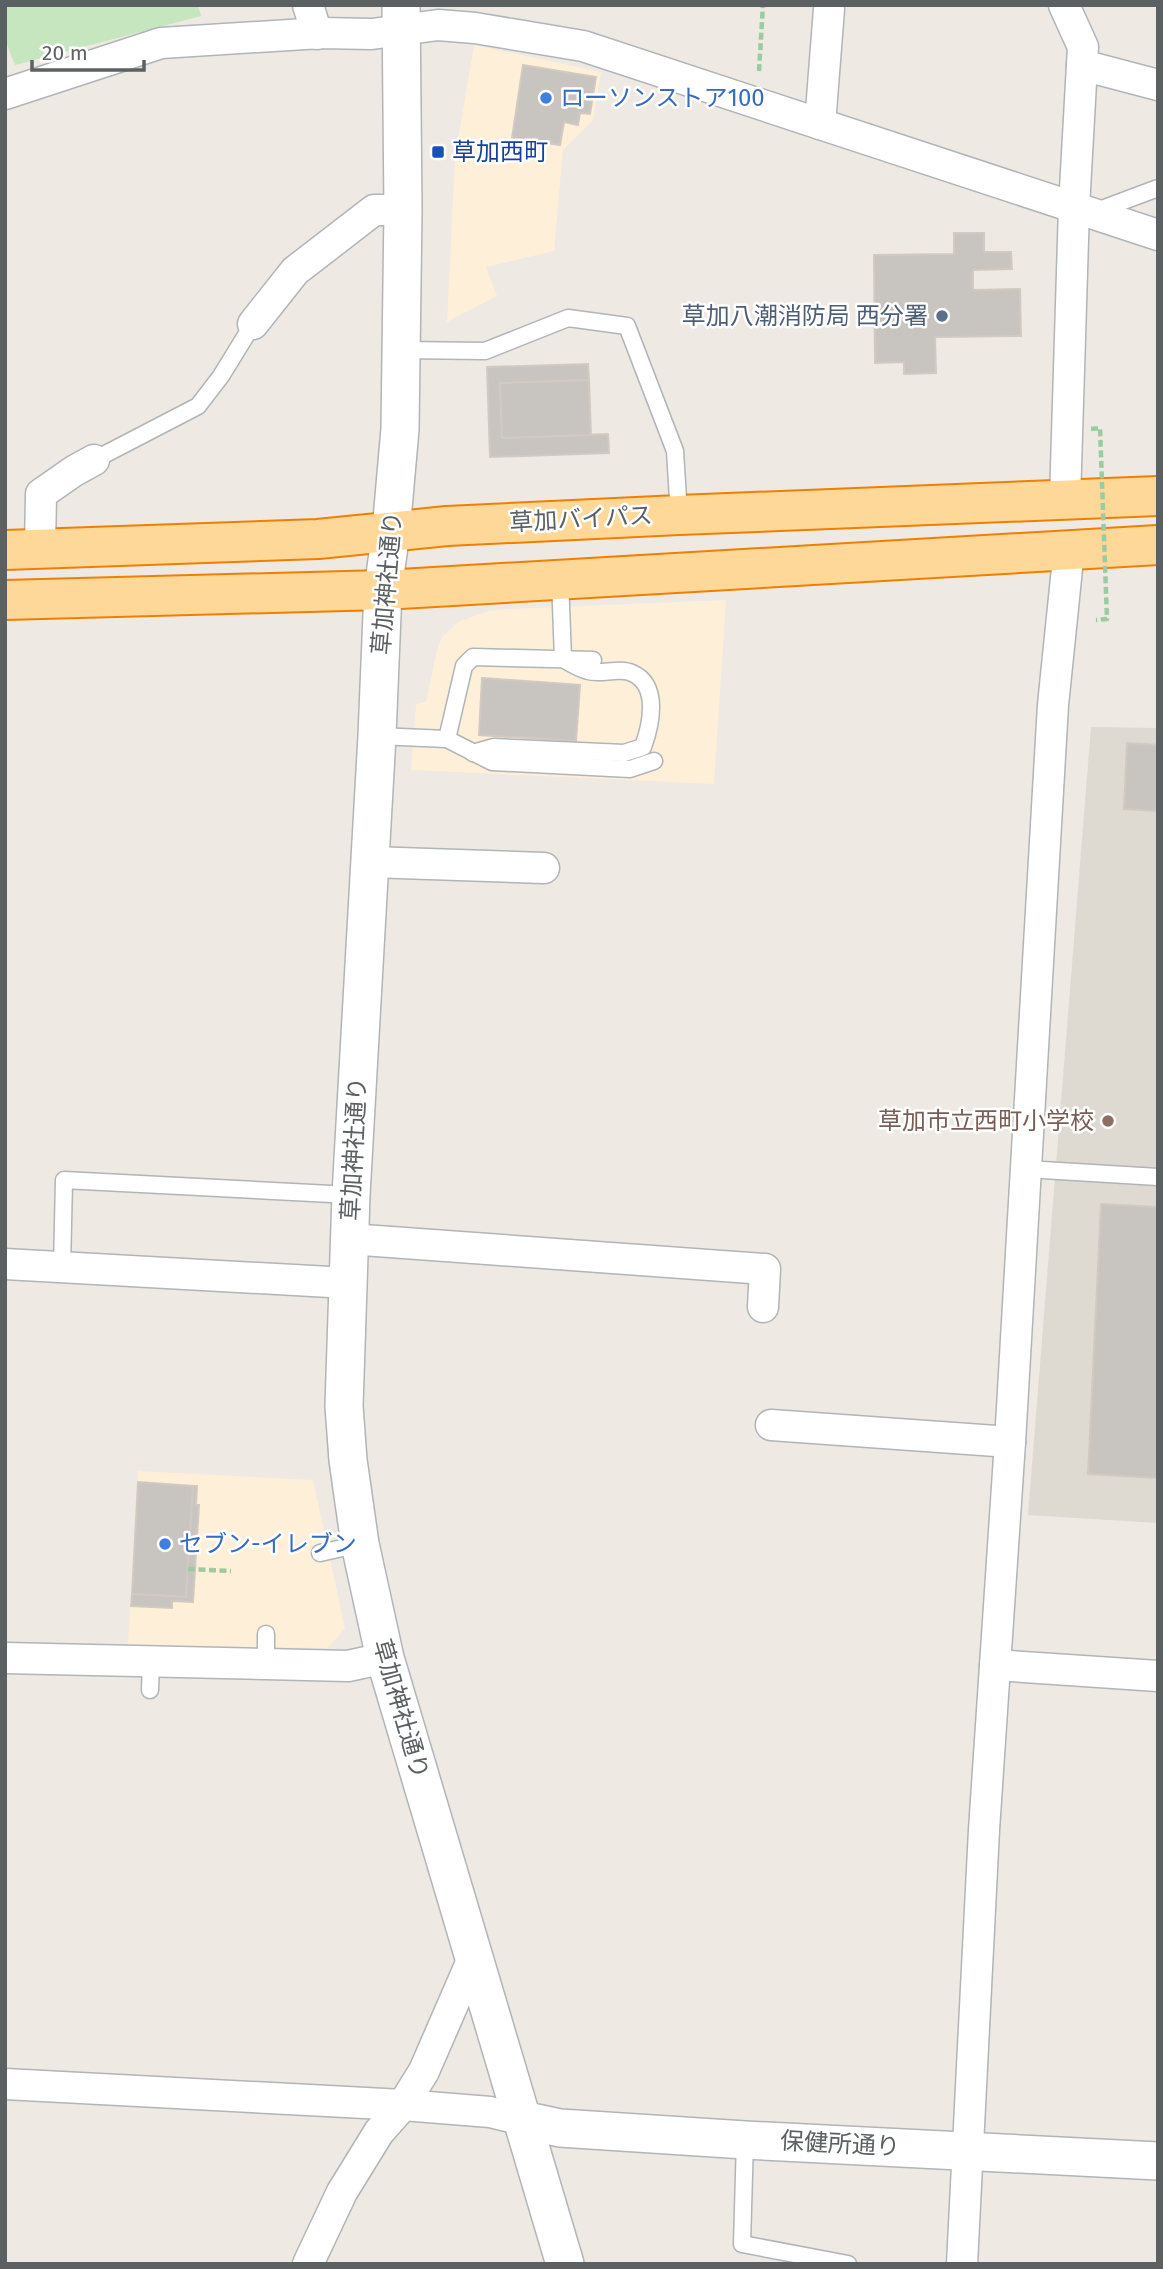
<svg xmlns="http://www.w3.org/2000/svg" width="1163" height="2269" font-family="'Fira Sans','Noto Sans JP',sans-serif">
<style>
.commercial{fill:#feefd8}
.education{fill:#ded9d1}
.green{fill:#c5e6bf}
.building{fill:#c8c4bf;stroke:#d2cac1;stroke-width:2}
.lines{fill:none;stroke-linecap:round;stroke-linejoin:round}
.service-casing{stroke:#b0b5b8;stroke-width:19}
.minor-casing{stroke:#b0b5b8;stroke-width:33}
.tertiary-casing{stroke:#b0b5b8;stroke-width:40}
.trunk-casing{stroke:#f07f00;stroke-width:42}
.path{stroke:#9bcba0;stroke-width:4.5;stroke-dasharray:7 3.5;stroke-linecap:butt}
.service{stroke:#fff;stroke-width:16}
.minor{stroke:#fff;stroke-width:30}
.tertiary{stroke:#fff;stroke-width:37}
.trunk{stroke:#fed898;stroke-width:38}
.path-bridge{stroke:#9bcba0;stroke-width:4.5;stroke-dasharray:7 3.5;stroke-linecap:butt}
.shop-dot{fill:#3f7fe0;stroke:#fff;stroke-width:2.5}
.transit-dot{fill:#1a4fb4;stroke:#fff;stroke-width:2.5}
.service-dot{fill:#5c6f8a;stroke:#fff;stroke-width:2.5}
.education-dot{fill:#8d6e63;stroke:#fff;stroke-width:2.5}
.labels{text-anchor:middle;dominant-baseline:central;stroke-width:5;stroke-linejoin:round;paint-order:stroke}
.shop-label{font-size:24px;fill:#366cbe;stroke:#fff;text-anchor:start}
.transit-label{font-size:24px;fill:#164399;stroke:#fff;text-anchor:start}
.service-label{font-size:24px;fill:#4e5e75;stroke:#fff;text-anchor:end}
.street-label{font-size:24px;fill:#5b6063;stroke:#fff}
.education-label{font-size:24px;fill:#785e54;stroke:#fff;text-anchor:end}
</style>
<rect width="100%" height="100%" fill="#eee9e3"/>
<g class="commercial">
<path d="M474,45L601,72L593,120L563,150L554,251L486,267L497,296L447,322L455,157Z"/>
<path d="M726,600L714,784L411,770L416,704L426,702L437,650L442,637L458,622L488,611L508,609Z"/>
<path d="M138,1471L313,1480L345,1628L328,1648L128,1645Z"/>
</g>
<path class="education" d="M1091,727L1158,728V1523L1028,1515Z"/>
<path class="green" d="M5,5H198L201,16L15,65L5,40Z"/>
<g class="building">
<path d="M523,65L596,77L590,114L580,113L578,125L564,122L560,145L512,138Z"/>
<path d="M954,233H984V252H1011L1012,269L973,270V290L1020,289L1021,336L935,337L936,373L904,374V362L875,363L874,255L954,254Z"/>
<path d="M588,364L589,380L500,383L502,438L608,434L609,453L490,457L487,367Z"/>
<path d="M589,380L591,435L502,438L500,383Z"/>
<path d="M482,678L580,685L576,741L479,735Z"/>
<path d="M1127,743L1158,745V811L1124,809Z"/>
<path d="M1101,1204L1158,1207V1478L1088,1474Z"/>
<path d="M138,1482L193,1486L186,1597L132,1594Z"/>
<path d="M193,1486H197L196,1505H199L193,1602L172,1601V1608L131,1606L132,1594L186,1597Z"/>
</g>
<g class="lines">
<g class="service-casing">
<g id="service">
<path d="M1094,212L1158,188"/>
<path d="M401,350L485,351L568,318L627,326L675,451L679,515"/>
<path d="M94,460L198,406L221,376L253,324"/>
<path d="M560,579L563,659"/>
<path d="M377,736L447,739L492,762L630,769L654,761"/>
<path d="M447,739L464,666L473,657L593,660"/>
<path d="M473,753L494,747L624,753L643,747C651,725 660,685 632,673C619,667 601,675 588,671C579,669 570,663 563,659"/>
<path d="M1026,1169L1158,1177"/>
<path d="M62,1267L64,1180L351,1195"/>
<path d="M320,1553L360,1544"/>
<path d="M266,1634V1664"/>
<path d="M150,1690L151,1661"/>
<path d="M745,2140L742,2244L848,2264"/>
</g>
</g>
<g class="minor-casing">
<g id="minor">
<path d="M308,5L317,34"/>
<path d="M1064,5L1083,47L1074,207L1065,500"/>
<path d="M1082,65L1158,85"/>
<path d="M5,94L161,43L321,33L372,34L438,25L475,28L583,46L1158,235"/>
<path d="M820,124L829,9"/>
<path d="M253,324L295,271L374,210H403"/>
<path d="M40,548L41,494L74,471L94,460"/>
<path d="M370,862L544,868"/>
<path d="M349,1239L765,1269L763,1307"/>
<path d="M5,1264L348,1283"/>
<path d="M771,1425L1010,1442"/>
<path d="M5,1658L348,1666L385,1658"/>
<path d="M995,1665L1158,1676"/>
<path d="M5,2084L403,2105L490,2112L523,2120"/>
<path d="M308,2264L342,2192L379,2132L403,2105L424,2071L474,1956"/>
<path d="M962,2264L984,1830L1010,1442L1053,705L1069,549"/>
</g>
</g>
<g class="tertiary-casing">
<g id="tertiary">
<path d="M401,5L403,210L400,429L391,531L383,590L377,736L351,1195L344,1406L348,1460L360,1544L385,1658L565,2264"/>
<path d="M523,2120L560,2128L745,2140L1158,2161"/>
</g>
</g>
<g class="trunk-casing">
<g id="trunk">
<path d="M5,550L318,539L447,526L679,515L1158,496"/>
<path d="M5,600L383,590L1158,545"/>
</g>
</g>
<g class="path">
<path d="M759,71L763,5"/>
<path d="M188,1569L231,1571"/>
</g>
<use href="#service" class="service"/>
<use href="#minor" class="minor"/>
<use href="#tertiary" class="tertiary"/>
<use href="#trunk" class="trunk"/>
<path class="path-bridge" d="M1091,429L1100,428L1107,619L1096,620"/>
</g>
<g class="shop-dot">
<circle cx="546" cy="98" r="7"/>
<circle cx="165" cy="1544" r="7"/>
</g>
<rect class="transit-dot" x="431" y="145" width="14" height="14" rx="3.5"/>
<circle class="service-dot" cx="942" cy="316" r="7"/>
<circle class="education-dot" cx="1108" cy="1121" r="7"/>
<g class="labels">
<g class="shop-label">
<text x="560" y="98">ローソンストア100</text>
<text x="179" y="1544">セブン-イレブン</text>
</g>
<g class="transit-label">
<text x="452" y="152">草加西町</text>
</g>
<g class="service-label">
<text x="928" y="316">草加八潮消防局 西分署</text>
</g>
<g class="street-label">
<text transform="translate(581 519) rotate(-3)">草加バイパス</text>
<text transform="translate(387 583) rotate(-85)">草加神社通り</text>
<text transform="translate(354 1149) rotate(-87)">草加神社通り</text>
<text transform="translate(401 1709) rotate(74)">草加神社通り</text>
<text transform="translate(840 2144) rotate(3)">保健所通り</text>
</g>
<g class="education-label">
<text x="1094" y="1121">草加市立西町小学校</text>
</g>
</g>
<rect width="1163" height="2269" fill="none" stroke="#5b6063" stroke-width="14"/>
<path d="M32 60v10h112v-10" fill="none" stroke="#5b6063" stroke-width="3.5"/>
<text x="42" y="60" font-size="21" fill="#5b6063" stroke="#ffffff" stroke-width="5" paint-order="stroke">20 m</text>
</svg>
